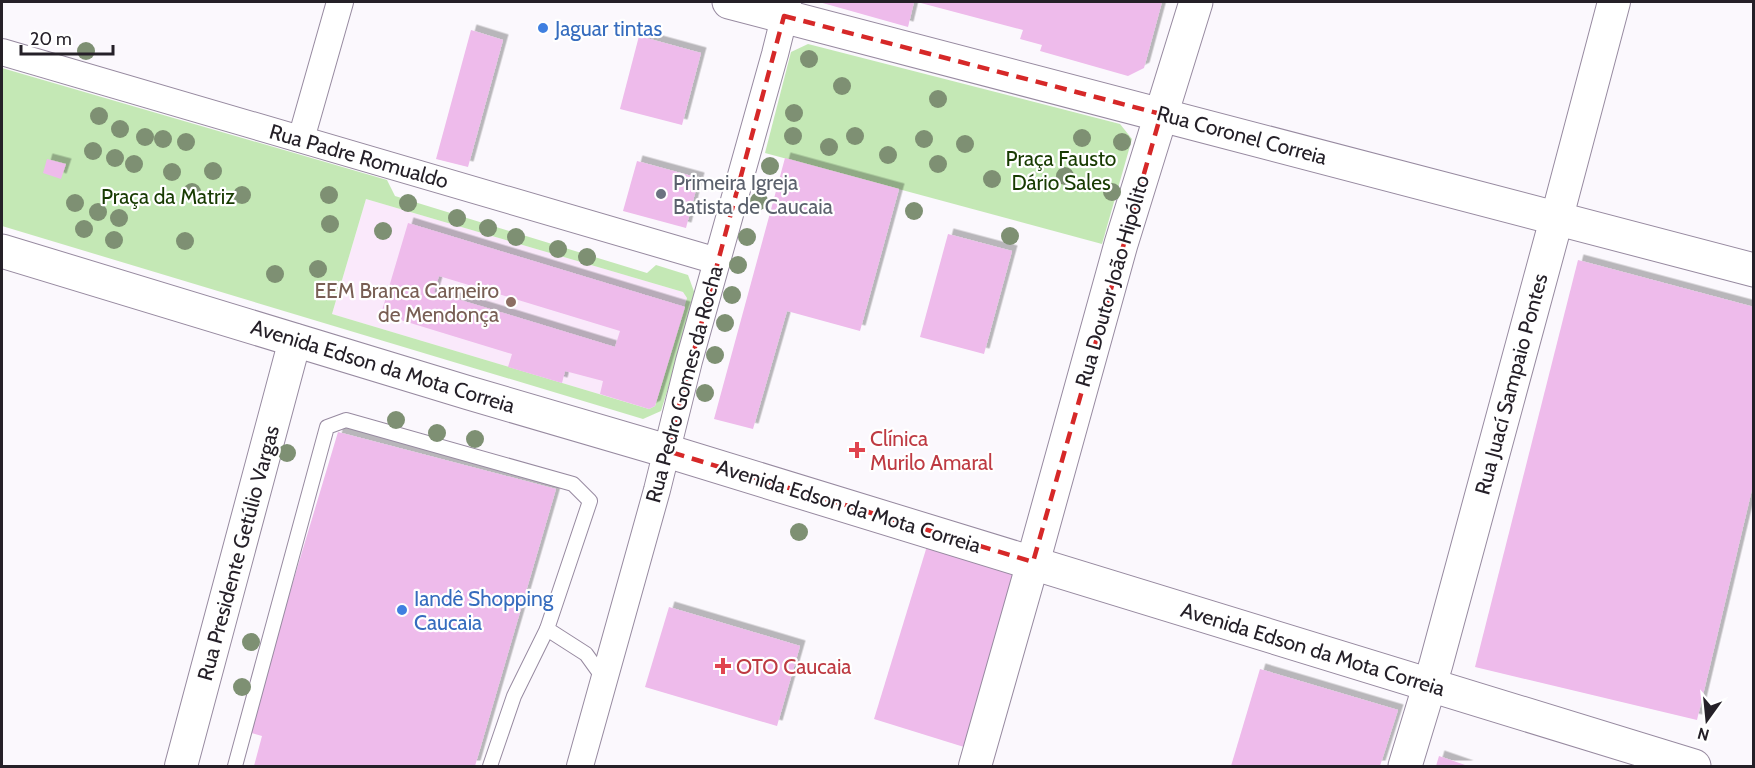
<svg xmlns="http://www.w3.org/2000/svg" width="1755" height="768" font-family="Cabin,sans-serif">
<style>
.education{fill:#fae9fb}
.green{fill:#c4e8b5;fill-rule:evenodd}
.building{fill:#eebbeb;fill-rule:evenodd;filter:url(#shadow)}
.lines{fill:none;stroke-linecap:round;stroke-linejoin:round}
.service-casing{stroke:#978aa0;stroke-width:16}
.minor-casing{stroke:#978aa0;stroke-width:28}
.tertiary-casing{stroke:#978aa0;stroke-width:34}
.secondary-casing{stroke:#978aa0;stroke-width:35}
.primary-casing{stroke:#978aa0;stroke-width:35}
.service{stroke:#fff;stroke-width:14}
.minor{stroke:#fff;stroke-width:26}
.tertiary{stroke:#fff;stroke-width:32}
.secondary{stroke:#fff;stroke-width:33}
.primary{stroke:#fff;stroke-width:33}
.tree{fill:#7e9073}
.marked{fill:none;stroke:#d62828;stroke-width:4.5;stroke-dasharray:12 8;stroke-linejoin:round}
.shop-dot{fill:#3f7fe0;stroke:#fff;stroke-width:2}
.worship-dot{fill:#6b7280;stroke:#fff;stroke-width:2}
.education-dot{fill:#8d6e63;stroke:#fff;stroke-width:2}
.health-dot{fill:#e0444e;stroke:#fff;stroke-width:2}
.labels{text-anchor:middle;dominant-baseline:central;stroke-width:4.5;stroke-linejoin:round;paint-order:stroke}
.shop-label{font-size:21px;fill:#366cbe;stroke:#fff;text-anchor:start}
.street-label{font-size:21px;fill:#252028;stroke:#fff}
.park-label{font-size:21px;fill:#183b02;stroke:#fff}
.worship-label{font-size:21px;fill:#5b616d;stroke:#fff;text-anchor:start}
.education-label{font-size:21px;fill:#785e54;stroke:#fff;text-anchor:end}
.health-label{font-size:21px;fill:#be3a42;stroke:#fff;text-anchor:start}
</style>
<defs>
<filter id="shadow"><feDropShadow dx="5.5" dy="-5.5" stdDeviation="0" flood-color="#0004"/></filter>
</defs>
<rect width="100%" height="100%" fill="#fbf8fd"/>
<path class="education" d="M366,199L683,292L687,298L655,406L649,409L332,314Z"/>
<g class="green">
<path d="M808,44L1120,124L1132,139L1102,244L765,153L791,52Z"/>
<path d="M2,68L387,180L395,196L647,273L656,265L688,275L696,297L661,411L643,419L2,226ZM366,199L683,292L687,298L655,406L649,409L332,314Z"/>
</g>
<g class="building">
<path d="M819,2H914L908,27Z"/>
<path d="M917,2H1162L1144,68L1128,76L1040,51L1042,45L1020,39L1023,30Z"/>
<path d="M471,30L503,40L468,167L436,159Z"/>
<path d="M639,36L701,53L682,125L620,109Z"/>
<path d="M785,158L899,189L860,331L787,311L753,429L714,419Z"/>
<path d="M47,159L66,164L61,179L43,173Z"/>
<path d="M637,161L699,178L686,228L623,211Z"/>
<path d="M408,223L685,307L655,406L649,409L600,394L603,381L565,371L562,383L508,367L512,354L381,314ZM439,276L620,331L615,347L434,292Z"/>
<path d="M948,234L1012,251L984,354L920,337Z"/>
<path d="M1578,260L1754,307V481L1697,720L1475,667Z"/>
<path d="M338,432L556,489L475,766H254L262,736L248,732Z"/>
<path d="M927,546L1018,574L964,747L874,719Z"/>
<path d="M669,607L800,646L777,726L645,687Z"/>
<path d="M1260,669L1398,710L1380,766H1231Z"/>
<path d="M1439,756L1468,766H1436Z"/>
</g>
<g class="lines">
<g class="service-casing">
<g id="service">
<path d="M235,766L327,427L346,420L573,484L590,501L547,629L586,654L604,679"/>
<path d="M490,766L514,696L547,629"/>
</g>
</g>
<g class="minor-casing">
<g id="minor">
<path d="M2,52L717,261"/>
<path d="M301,139L340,2"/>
<path d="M580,766L657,490L689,361L775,54L788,2"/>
</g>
</g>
<g class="tertiary-casing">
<g id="tertiary">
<path d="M1557,217L1614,2"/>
<path d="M181,766L295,340"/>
<path d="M975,766L1033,562"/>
</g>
</g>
<g class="secondary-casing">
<path id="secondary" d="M1405,766L1436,664L1557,217"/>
</g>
<g class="primary-casing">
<g id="primary">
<path d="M729,2L1754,270"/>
<path d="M2,251L469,393L667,451L1694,766"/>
<path d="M1033,562L1121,244L1196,2"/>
</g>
</g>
<use href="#service" class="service"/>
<use href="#minor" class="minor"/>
<use href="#tertiary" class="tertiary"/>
<use href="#secondary" class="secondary"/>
<use href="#primary" class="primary"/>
</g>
<g class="tree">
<circle cx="86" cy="51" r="9"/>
<circle cx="809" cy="59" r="9"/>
<circle cx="842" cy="86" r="9"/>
<circle cx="938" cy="99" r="9"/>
<circle cx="794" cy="113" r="9"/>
<circle cx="99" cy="116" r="9"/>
<circle cx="120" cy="129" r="9"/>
<circle cx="793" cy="136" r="9"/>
<circle cx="855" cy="136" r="9"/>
<circle cx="145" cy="137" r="9"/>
<circle cx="1082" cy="138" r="9"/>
<circle cx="163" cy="139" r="9"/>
<circle cx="924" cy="139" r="9"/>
<circle cx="186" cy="142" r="9"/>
<circle cx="1122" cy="142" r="9"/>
<circle cx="965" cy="144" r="9"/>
<circle cx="829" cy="147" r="9"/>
<circle cx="93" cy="151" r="9"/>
<circle cx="888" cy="155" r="9"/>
<circle cx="115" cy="158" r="9"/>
<circle cx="134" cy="164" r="9"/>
<circle cx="938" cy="164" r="9"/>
<circle cx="770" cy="166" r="9"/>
<circle cx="213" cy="171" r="9"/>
<circle cx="172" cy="172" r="9"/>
<circle cx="1065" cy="176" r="9"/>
<circle cx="992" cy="179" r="9"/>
<circle cx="192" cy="192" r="9"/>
<circle cx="1112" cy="192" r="9"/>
<circle cx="242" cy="195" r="9"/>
<circle cx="329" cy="195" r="9"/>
<circle cx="759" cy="201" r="9"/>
<circle cx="75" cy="203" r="9"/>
<circle cx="408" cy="203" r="9"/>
<circle cx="914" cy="211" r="9"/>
<circle cx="98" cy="212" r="9"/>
<circle cx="119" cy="218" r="9"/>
<circle cx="457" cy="218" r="9"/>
<circle cx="330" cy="224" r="9"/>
<circle cx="488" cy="228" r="9"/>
<circle cx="84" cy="229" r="9"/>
<circle cx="383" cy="231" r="9"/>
<circle cx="1010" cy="236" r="9"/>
<circle cx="516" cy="237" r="9"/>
<circle cx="747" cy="237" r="9"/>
<circle cx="114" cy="240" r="9"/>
<circle cx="185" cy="241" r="9"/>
<circle cx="558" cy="249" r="9"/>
<circle cx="587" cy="257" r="9"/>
<circle cx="738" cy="265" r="9"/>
<circle cx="318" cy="269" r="9"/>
<circle cx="275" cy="274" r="9"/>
<circle cx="732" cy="295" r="9"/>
<circle cx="725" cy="323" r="9"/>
<circle cx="715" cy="355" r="9"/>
<circle cx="705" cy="393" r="9"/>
<circle cx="396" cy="420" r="9"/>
<circle cx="437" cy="433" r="9"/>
<circle cx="475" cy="439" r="9"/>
<circle cx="287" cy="453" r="9"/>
<circle cx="799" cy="532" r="9"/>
<circle cx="251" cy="642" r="9"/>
<circle cx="242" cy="687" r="9"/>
</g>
<path class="marked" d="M784,16L1161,114L1033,562L667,451Z"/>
<g class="shop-dot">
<circle cx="543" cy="28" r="6"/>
<circle cx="402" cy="610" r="6"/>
</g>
<circle class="worship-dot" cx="661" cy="194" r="6"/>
<circle class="education-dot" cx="511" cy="302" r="6"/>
<g class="health-dot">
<path d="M854 441h6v6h6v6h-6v6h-6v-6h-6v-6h6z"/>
<path d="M720 657h6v6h6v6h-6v6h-6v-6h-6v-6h6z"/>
</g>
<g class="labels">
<g class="shop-label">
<text x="555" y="28">Jaguar tintas</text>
<text x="414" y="598">Iandê Shopping<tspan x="414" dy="24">Caucaia</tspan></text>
</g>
<g class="street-label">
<text transform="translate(1242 135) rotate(15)">Rua Coronel Correia</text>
<text transform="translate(359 156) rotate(16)">Rua Padre Romualdo</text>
<text transform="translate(1112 281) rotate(-74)">Rua Doutor João Hipólito</text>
<text transform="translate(383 366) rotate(17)">Avenida Edson da Mota Correia</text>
<text transform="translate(684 384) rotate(-75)">Rua Pedro Gomes da Rocha</text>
<text transform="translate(1511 384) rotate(-75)">Rua Juací Sampaio Pontes</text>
<text transform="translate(849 506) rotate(17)">Avenida Edson da Mota Correia</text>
<text transform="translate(238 553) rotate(-75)">Rua Presidente Getúlio Vargas</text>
<text transform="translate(1313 649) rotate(17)">Avenida Edson da Mota Correia</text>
</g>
<g class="park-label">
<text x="1061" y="158">Praça Fausto<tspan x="1061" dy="24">Dário Sales</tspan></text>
<text x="168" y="196">Praça da Matriz</text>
</g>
<g class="worship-label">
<text x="673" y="182">Primeira Igreja<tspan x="673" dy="24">Batista de Caucaia</tspan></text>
</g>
<g class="education-label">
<text x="499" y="290">EEM Branca Carneiro<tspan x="499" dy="24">de Mendonça</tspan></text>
</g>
<g class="health-label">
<text x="870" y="438">Clínica<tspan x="870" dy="24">Murilo Amaral</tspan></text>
<text x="736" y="666">OTO Caucaia</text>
</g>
</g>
<rect width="1755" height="768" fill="none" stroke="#252028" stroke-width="6"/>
<g transform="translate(1707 720) rotate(195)" stroke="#ffffff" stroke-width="4.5" paint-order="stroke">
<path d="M0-4.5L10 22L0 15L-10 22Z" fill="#252028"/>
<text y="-9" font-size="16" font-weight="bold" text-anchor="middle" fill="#252028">N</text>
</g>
<path d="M21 45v9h92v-9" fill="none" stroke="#252028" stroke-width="3"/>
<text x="30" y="45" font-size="18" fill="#252028" stroke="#ffffff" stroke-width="4.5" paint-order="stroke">20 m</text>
</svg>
